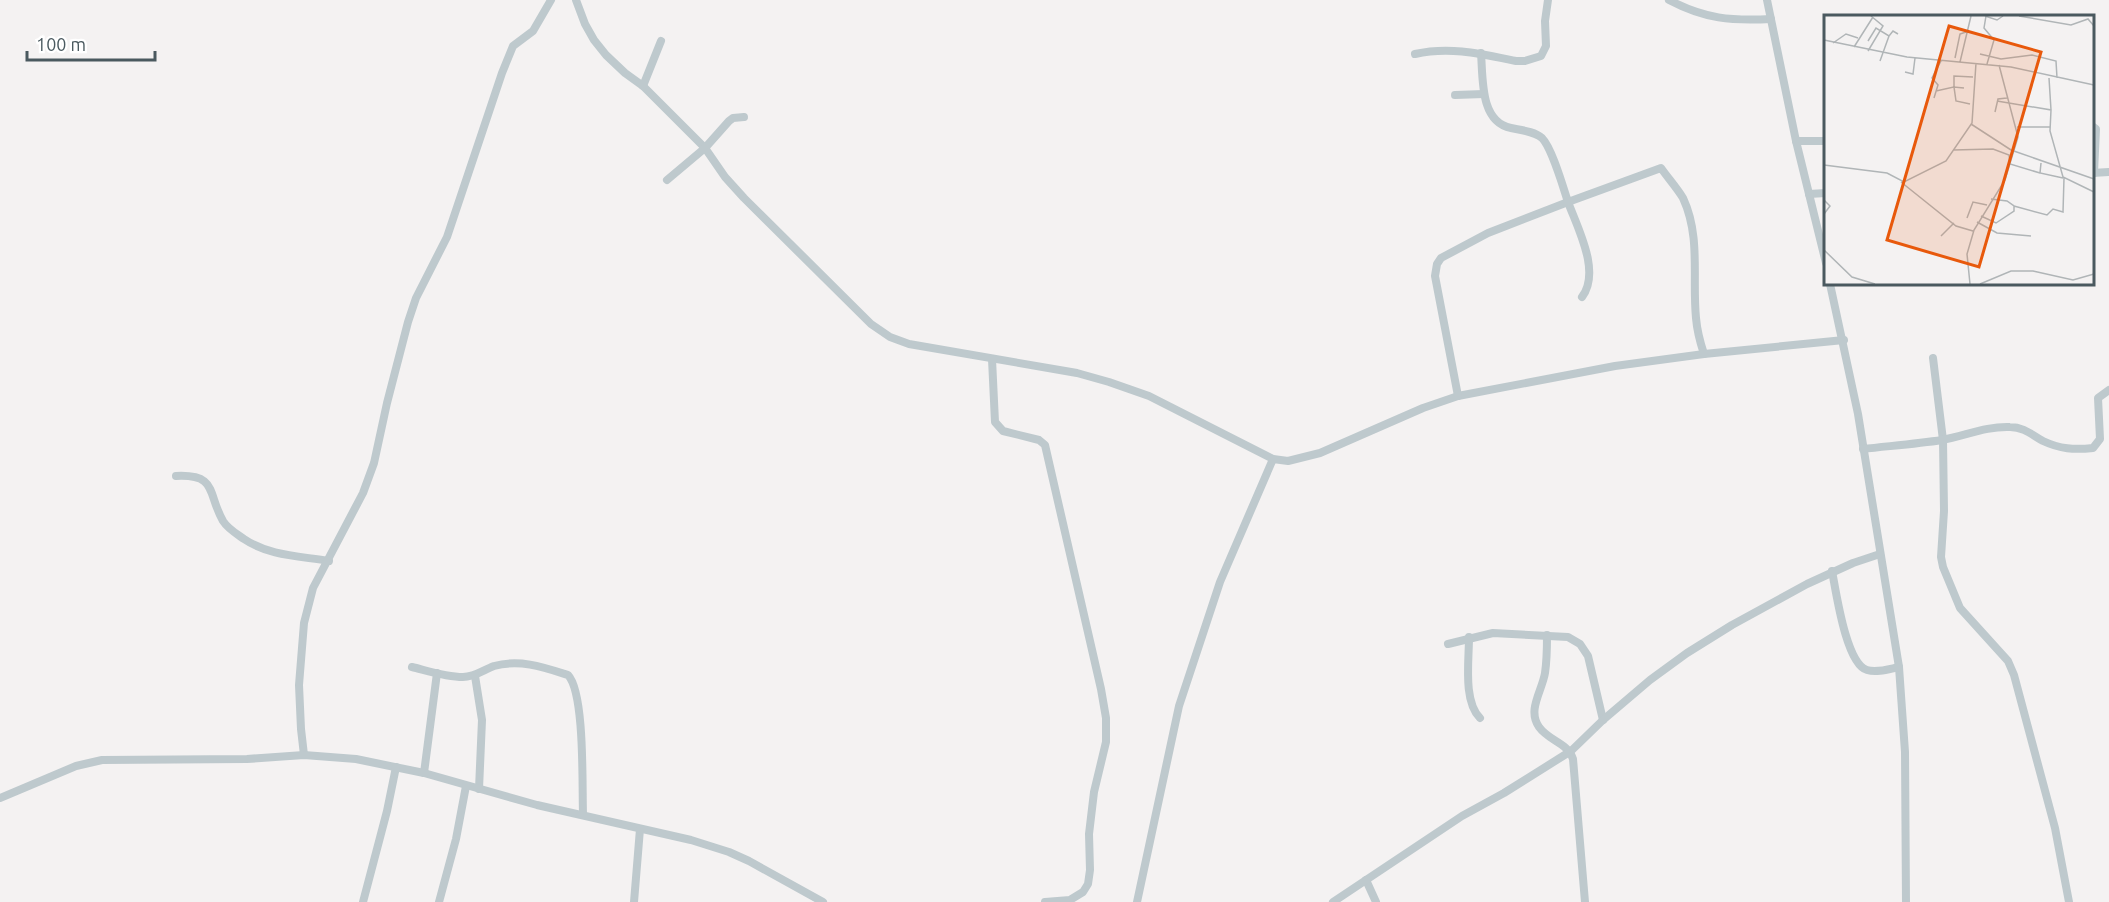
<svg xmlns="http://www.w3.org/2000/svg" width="2109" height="902" font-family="Ubuntu,sans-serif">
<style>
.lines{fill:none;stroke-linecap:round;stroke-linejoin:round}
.minor{stroke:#bec9cd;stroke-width:8}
.inset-road{fill:none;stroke:#b0b5b7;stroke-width:1.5}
.view{fill:#e8590c;fill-opacity:0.15;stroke:#e8590c;stroke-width:3}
.inset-edge{fill:none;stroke:#4a595f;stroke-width:3}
</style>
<rect width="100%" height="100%" fill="#f4f2f2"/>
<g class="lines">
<g class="minor">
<path d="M576,0L585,24L594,40L606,55L625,73L643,86L705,148L725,177L744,198L871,324L890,337L909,344L1077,373L1109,382L1149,396L1273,459L1288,461L1320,453L1423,408L1458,396L1615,366L1704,354L1844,340"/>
<path d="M1669,0C1705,19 1731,21 1771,19"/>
<path d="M1767,0L1796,141L1826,263"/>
<path d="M1481,53C1483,79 1480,122 1511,128C1520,130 1534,131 1542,138C1552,148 1563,187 1568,202L1661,168C1668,178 1677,188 1683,198C1701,237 1692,277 1696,318C1697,330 1700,342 1704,354"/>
<path d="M1415,54C1450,46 1482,54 1516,61H1525L1541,56L1546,46L1545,21L1548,0"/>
<path d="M643,86L661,41"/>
<path d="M1455,95L1484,94"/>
<path d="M2092,126L2096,129L2094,173"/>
<path d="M1796,141H1826"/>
<path d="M2092,173L2109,172"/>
<path d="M667,180L705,148L729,121L733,118L744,117"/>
<path d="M1809,194L1826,193"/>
<path d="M1830,284L1858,414L1899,667L1905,752L1906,902"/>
<path d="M1933,358L1943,440L1944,511L1941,557L1943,567L1960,608L2008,661L2014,675L2055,828L2069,902"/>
<path d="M992,359L995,422L1003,431L1039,440L1045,445L1101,689L1106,718V742L1094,792L1089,834L1090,870L1088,884L1083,892L1070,900L1045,902"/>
<path d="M1458,396L1435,276L1437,264L1441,258L1488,233L1568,202C1578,229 1601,272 1582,297"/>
<path d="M1863,449C1889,446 1916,444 1942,440C1965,436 1986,426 2010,427C2024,427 2032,435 2043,441C2060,449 2074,450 2093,448L2100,439L2098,398L2109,390"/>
<path d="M176,476C218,474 207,493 223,521C228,529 237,534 244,539C269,556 300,556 329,561"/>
<path d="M1832,571C1836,591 1846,664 1867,670C1877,673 1889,669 1899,667"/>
<path d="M1547,635C1547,647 1547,660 1545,673C1542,691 1527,710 1539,727C1549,741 1568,743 1573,759L1585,902"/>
<path d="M1469,637C1469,661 1463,701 1480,718"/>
<path d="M1448,644L1493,633L1568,637L1580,644L1588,656L1603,720"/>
<path d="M412,667C428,671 446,677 463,677C475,677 483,670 494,666C520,659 543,667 568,675C585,693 582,786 583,814"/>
<path d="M475,676L482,720L479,789"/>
<path d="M304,755L301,729L299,685L304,623L313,588L363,493L374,463L387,403L408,322L416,298L447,237L502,73L513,46L533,31L551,0"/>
<path d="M424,773L437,673"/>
<path d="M0,798L76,766L102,760L247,759L304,755L356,759L424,773L537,805L691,840L729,852L749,861L823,902"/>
<path d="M1366,880L1376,902"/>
<path d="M363,902L387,811L396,767"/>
<path d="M439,902L456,839L466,786"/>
<path d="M634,902L640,829"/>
<path d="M1137,902L1179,706L1220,582L1273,459"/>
<path d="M1333,902L1462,816L1504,793L1571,751L1603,720L1650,680L1687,653L1732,625L1807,584L1853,563L1880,554"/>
</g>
</g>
<g transform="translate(1824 15)">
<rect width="270" height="270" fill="#f4f2f2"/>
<path class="inset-road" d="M161,1L173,5L179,1M162,1L160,13L170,25L163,49M195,1L247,10L264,4L270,11M0,25L83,42L187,52L270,70M44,26L52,13L65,21L69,16L74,19M9,28L22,19L34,23M30,32L49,2M44,36L59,11L47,1M156,39L177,44L208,40L232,46L233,63M131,43L136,19L142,17M56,46L65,21M136,47L147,1M81,57L89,59L91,43M225,63L227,95M140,73L130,72L132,86L146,89M112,76L130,72V61L149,62M110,83L114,70L108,63L117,46M173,86L227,95L226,116L239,162L270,177M171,97L174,84L183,83M147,109L187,135L270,164M193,112H226M129,135L169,134L185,140L186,149L216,158M217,148L216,158L239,163M0,150L63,158L80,167L122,146L148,108L152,48M77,167L132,211L149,216M0,185L6,191L0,199M190,191L223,200L229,194L239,197L240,163M157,201L172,208L190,196V191L183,186L167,184M143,203L149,187L163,190M153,207L173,218L207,221M117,221L130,208M0,235L28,262L51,269M146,269L143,239L150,215L181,165L194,122L175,50M156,269L187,256H209L249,265L270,259"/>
<path class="view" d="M125,11L217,37L155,252L63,225Z"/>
<rect width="270" height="270" class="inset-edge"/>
</g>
<path d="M27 51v9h128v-9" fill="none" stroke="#4a595f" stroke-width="3"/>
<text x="36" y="51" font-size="18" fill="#4a595f" stroke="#ffffff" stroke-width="4.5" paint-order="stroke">100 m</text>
</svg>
